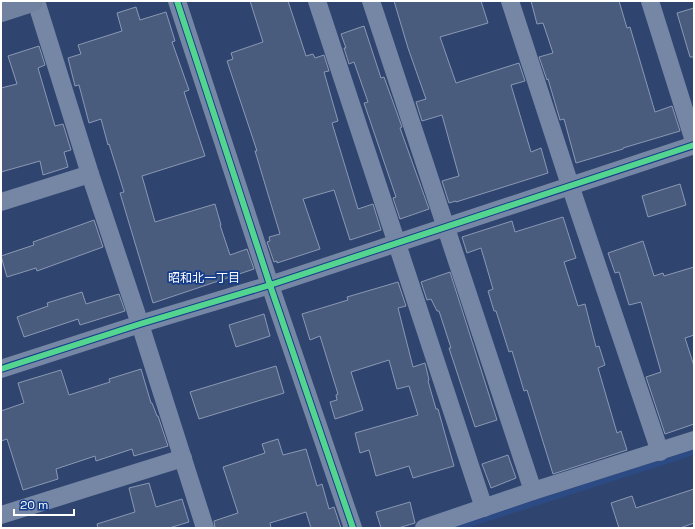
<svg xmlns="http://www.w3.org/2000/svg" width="695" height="529" font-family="'Space Grotesk','Noto Sans JP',sans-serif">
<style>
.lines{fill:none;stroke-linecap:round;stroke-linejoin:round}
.stream{stroke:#2c4a83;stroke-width:6}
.building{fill:#4a5c7e;stroke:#8a98b3}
.street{stroke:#7686a5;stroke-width:18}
.secondary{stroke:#7181a0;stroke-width:22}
.cycleway-casing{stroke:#143d8b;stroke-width:8}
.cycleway{stroke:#53d58f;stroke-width:6}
.labels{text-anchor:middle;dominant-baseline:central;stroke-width:3.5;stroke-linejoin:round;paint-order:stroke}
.neighbourhood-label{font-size:12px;fill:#fff;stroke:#143d8b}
</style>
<rect width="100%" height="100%" fill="#2f4570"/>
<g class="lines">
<path class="stream" d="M457,528L694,452"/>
</g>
<g class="building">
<path d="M250,1H288L306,56L313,54L315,58L324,55L329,71L324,72L338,121L332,123L358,209L373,204L381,230L350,240L334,190L303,199L320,249L277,263V261L274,262L267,242L270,241L269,237L280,234L255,151H257L227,61L233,59L231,53L263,42Z"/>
<path d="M394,1H481L488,23L440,37L456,83L519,63L525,81L511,85L531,152L541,148L548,173L456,202V201L449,203L442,181L459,176L442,115L422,121L416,102L426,99L408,48Z"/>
<path d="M531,1H619L627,28L630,27L655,112L672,106L680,131L623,148V149L576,163L564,119L560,120L548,79L547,80L539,57L553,53L543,23L537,24Z"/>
<path d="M136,7L140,20L166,12L175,41L172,42L189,90L184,92L205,156L142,176L155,222L215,204L221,225H220L230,255L247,249L254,269L153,303L120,193L124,192L109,144L108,145L101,119L89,123L79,85L75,86L68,58L81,54L78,45L122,31L117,13Z"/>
<path d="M694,8V57H690L677,13Z"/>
<path d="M364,26L381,78L384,77L402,127L400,128L429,209L400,219L393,198L396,197L364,103L368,102L354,62L349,64L344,48H346L341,34Z"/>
<path d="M39,46L45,65L38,68L55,126L63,124L71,150L64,152L68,167L43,175L40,161L1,172V88L17,84L8,56Z"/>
<path d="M680,184L686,205L648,217L642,196Z"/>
<path d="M563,217L576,258L564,262L578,306L585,304L596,347L599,346L605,365L598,368L617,433L621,431L627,450L553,474L527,390L524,391L512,351L509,352L496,311H494L488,291L493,289L481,248L467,253L462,237L512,221L515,232Z"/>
<path d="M94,220L103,247L37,271L36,268L7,277L1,256L34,245L33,242Z"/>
<path d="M643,241L654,276L663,273L664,276L694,267V335L685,338L694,366V424L665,434L646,377L661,372L641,302L629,305L619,272L615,273L608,253Z"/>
<path d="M450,272L497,420L475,427L449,348H451L439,311H437L431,299L427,300L421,282Z"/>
<path d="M398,282L406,306L398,308L413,367L425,363L429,380L428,381L436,409H438L454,466L413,478L409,466L376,476L369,450L360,453L355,433L418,415L409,386L397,389L389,360L351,372L363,410L335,419L330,402L337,400L336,395L338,394L320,336L310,340L302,314L348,300L347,297Z"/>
<path d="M82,292L86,304L119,294L125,311L80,325L78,319L24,337L17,317L48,306L47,303Z"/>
<path d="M264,314L270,336L236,347L229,325Z"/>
<path d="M276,366L284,393L199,419L190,392Z"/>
<path d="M141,369L151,403H152L157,416H158L168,446L134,456L132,449L96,461L95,456L56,469L58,479L23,490L7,439L1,441V411L24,403L18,383L61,370L69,395L110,382L109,379Z"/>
<path d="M278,439L283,455L306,449L317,486L322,484L329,509L334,507L341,528H311L306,512L270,523L271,528H215L214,521L238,513L223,467L265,453L262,444Z"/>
<path d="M508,455L516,478L491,488L482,464Z"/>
<path d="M149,483L156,507L182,499L189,522L169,528H98L97,524L135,512L129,488Z"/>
<path d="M694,489V523L680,528H619L611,503L632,496L636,508Z"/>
<path d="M410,502L415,523L398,528H381L376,512Z"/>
</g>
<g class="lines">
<g class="street">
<path d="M36,1L90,174L140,324L205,528"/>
<path d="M177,1L270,285L353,528"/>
<path d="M317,1L484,508"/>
<path d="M371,1L533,491"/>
<path d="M510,1L570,185L660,452"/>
<path d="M650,1L694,141"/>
<path d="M1,202L90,174"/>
<path d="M1,369L140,324L270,285L694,145"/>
<path d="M1,515L183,458"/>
<path d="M424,528L533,491L694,440"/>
</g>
<path class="secondary" d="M1,11L32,1"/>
<g class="cycleway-casing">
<g id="cycleway">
<path d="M177,1L270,285L353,528"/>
<path d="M1,369L140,324L270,285L694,145"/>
</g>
</g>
<use href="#cycleway" class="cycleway"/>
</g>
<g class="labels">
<g class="neighbourhood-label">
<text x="204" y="278">昭和北一丁目</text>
</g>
</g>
<rect width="695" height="529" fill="none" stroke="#ffffff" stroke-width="4"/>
<path d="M14 509v6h60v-6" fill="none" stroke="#ffffff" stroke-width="2"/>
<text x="20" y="509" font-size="12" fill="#ffffff" stroke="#143d8b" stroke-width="3" paint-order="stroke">20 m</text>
</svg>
